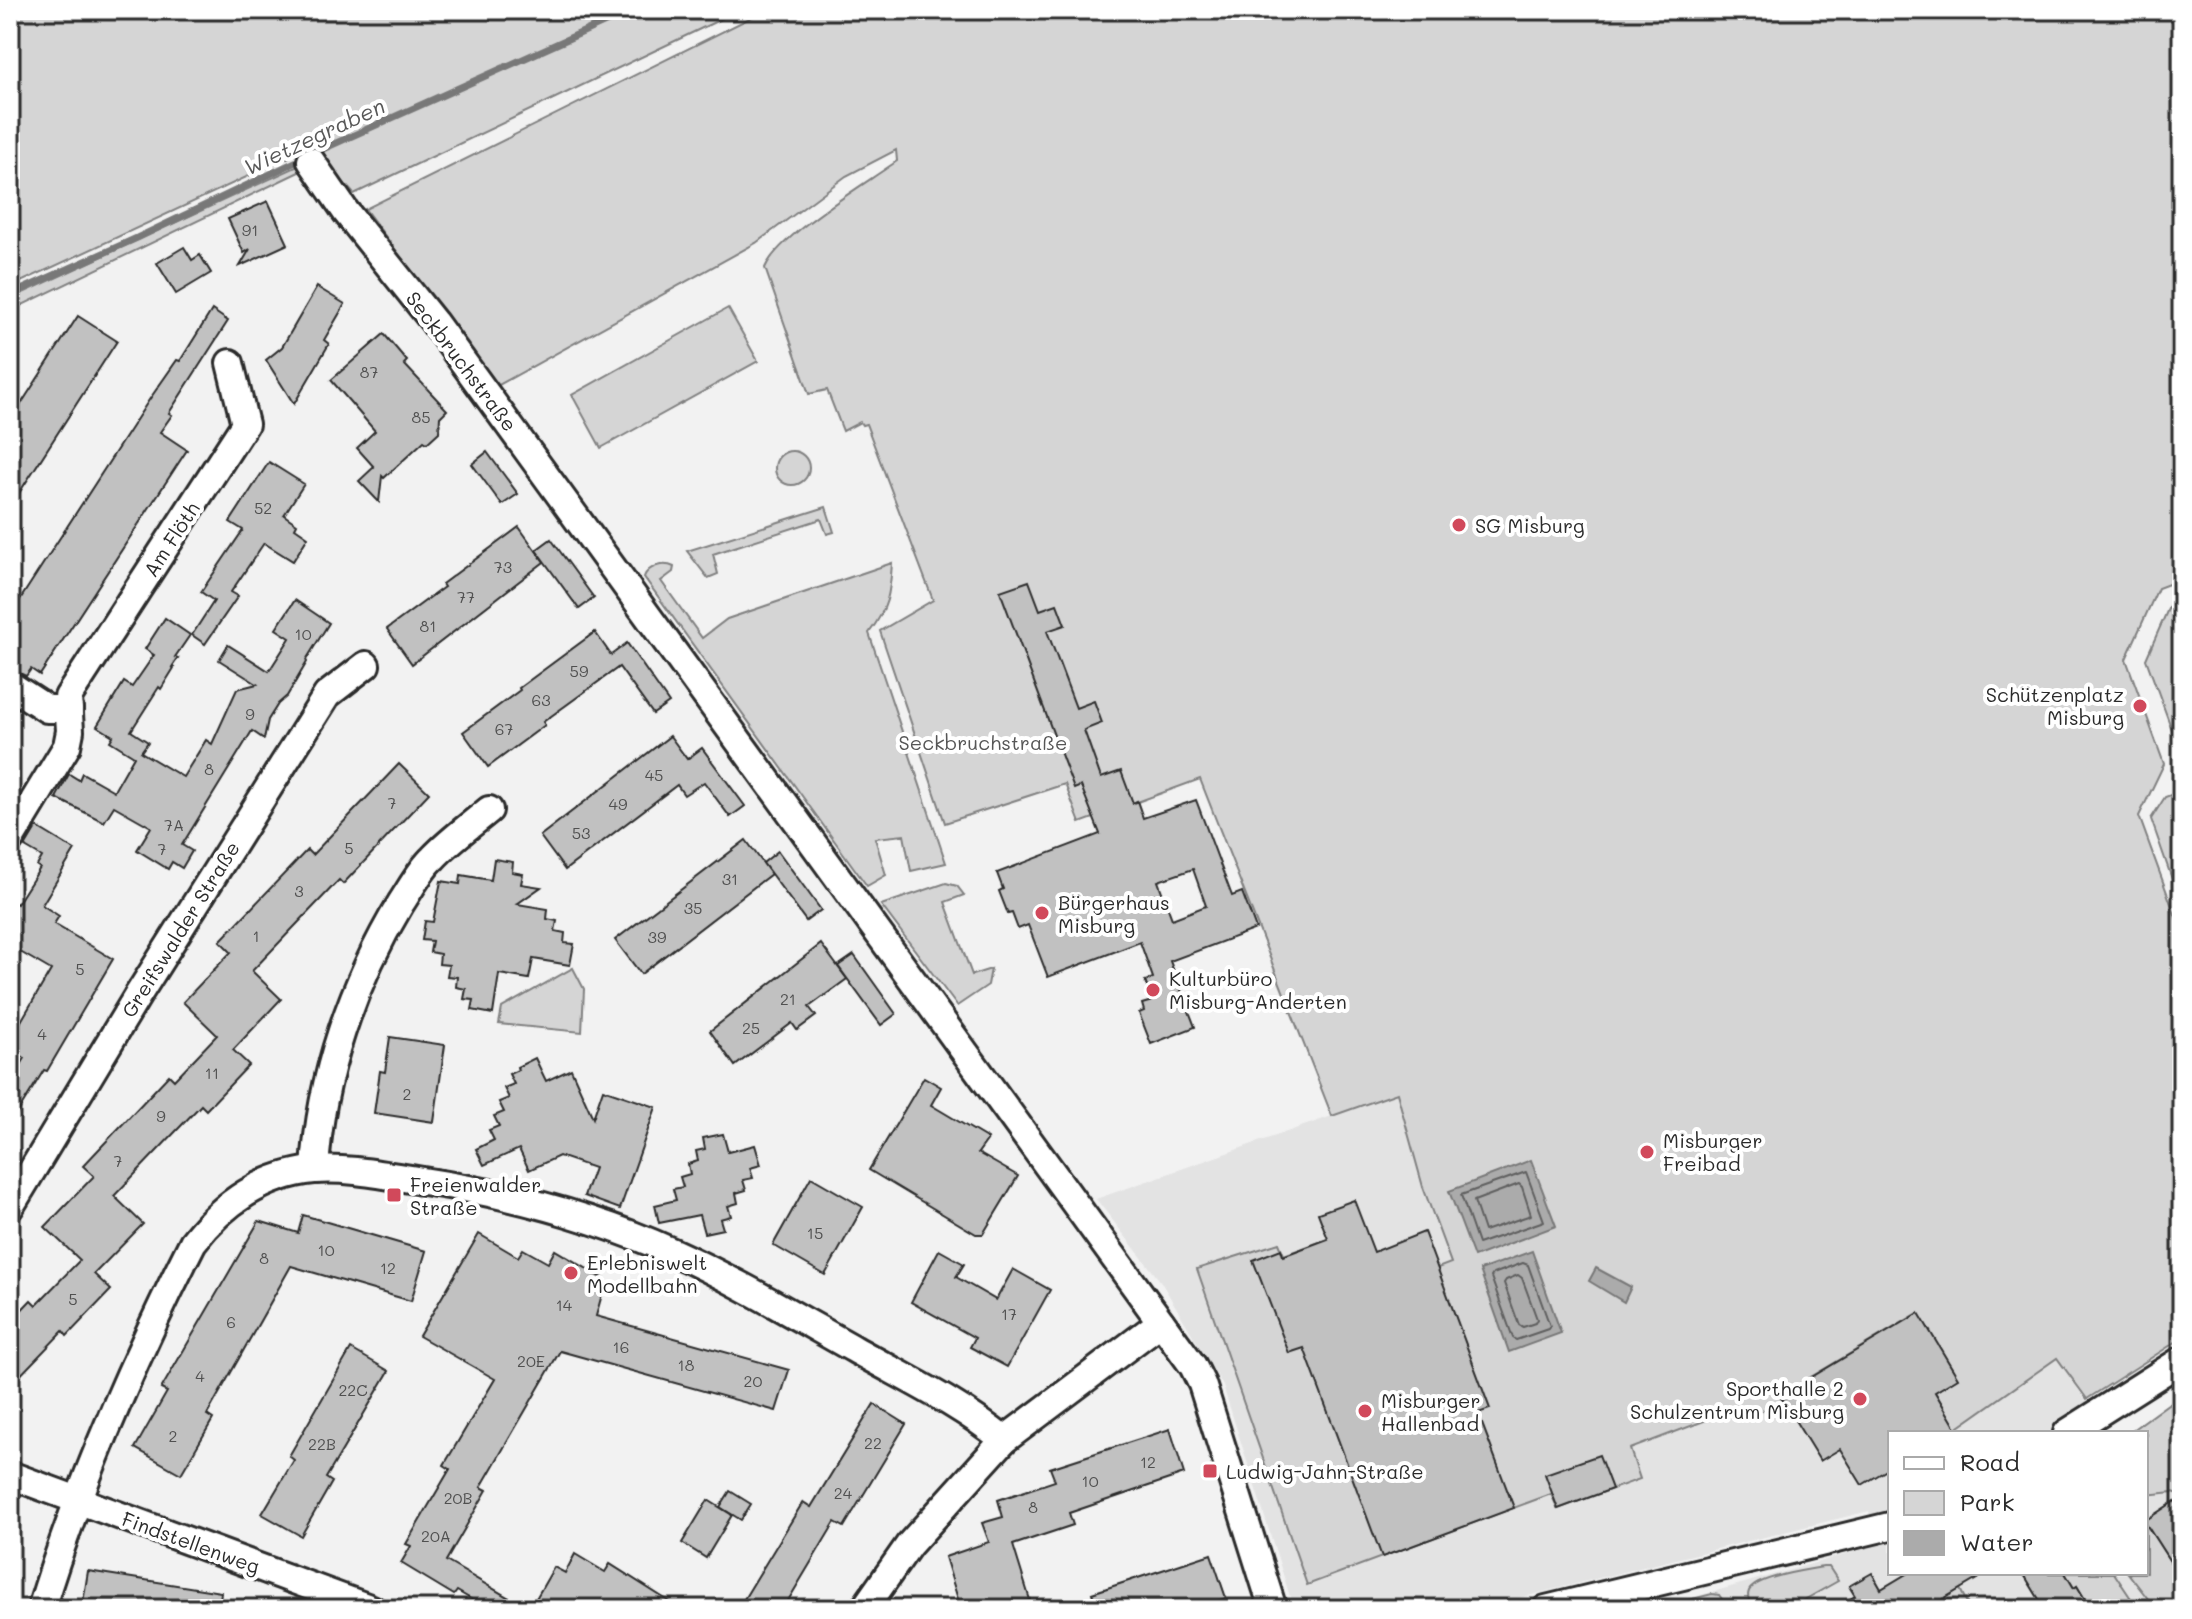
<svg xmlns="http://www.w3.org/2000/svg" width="2192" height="1619" font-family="Mali,sans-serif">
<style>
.built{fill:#e3e3e3}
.green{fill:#d5d5d5;stroke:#808080;stroke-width:2}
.water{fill:#ababab;stroke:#787878;stroke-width:2}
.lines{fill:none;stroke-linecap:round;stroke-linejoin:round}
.shore{stroke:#5e5e5e;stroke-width:2}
.stream{stroke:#787878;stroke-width:7}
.building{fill:#c1c1c1;stroke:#2b2b2b;stroke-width:2;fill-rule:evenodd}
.street-casing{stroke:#2b2b2b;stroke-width:32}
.street{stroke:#fff;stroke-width:26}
.poi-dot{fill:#d1495b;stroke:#fff;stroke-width:3}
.labels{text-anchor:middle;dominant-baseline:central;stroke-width:8;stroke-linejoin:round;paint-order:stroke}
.number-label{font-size:16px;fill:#505050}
.street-label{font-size:20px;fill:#2b2b2b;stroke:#fff}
.poi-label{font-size:20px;fill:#2b2b2b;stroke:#fff;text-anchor:start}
.park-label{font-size:20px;fill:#565656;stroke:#fff}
.water-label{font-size:22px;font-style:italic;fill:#585858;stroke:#fff}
</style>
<rect width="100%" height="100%" fill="#f2f2f2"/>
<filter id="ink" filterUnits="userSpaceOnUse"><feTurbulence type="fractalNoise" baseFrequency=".0125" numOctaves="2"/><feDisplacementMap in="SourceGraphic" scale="16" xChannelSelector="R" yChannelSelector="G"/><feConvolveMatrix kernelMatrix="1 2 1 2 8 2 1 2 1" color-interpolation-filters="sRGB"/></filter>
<g filter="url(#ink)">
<path class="built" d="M1747,790L1958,1378L1935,1392L1957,1428L2058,1358L2107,1433H1890V1573H2146V1433H2128L2182,1395V1609H1653L1878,1545L1869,1511L1475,1609H1294L1223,1386L1161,1282L1096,1199L1332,1116L1268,957Z"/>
<g class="green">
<path d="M10,10H740L354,194L311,147L10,287Z"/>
<path d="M766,10H2182V579L2158,588L2126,659L2164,764L2139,816L2182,934V1338L2087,1399L2057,1358L1956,1429L1935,1392L1957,1378L1918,1313L1781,1395L1784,1401L1739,1421L1733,1410L1630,1449L1640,1479L1558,1509L1551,1494L1307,1585L1197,1269L1279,1243L1284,1255L1330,1238L1348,1302L1451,1263L1423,1187L1397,1093L1332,1116L1200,779L1080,823L1065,784L945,823L880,631L933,600L866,424L862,425L860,422L843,431L827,390L809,394L765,268C779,235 865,184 897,161L896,150L846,176L756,243L497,386L365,209Z"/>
<path d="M298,166L301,171L10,311V299Z"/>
<path d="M728,308L758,361L601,448L572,395Z"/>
<circle cx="792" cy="468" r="17"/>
<path d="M826,507L834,532L827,534L821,519L713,554L718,574L708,578L687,551Z"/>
<path d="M892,563C890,594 888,608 869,633L946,863L911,871L904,835L875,838L886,875L867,886L644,577C648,566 664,562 674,567L673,572L661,581L702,638L727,619Z"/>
<path d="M2182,598V757L2146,659L2171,602Z"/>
<path d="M2182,791V899H2179L2151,819L2165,797Z"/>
<path d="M946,883L957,886L964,895L945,902L972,975L991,969L988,985L957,1006L881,905Z"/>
<path d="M573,968L584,989L582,1032L499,1024L502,1008Z"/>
<path d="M2179,1396L2182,1401V1495L2173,1492L2146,1495V1433H2128Z"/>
<path d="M2146,1524L2182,1580V1609H2156L2128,1573H2146Z"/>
<path d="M1823,1567H1829L1838,1581L1788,1609H1754C1751,1603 1746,1598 1749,1591C1755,1577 1808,1570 1823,1567Z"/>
<path d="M2065,1573H2114L2138,1609H2091L2077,1586L2074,1588Z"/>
<path d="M1960,1589L1970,1609H1926Z"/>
<path d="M1712,1594L1719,1595L1729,1609H1653Z"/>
</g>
<g class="water">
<path d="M1531,1160L1556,1226L1474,1257L1449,1191Z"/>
<path d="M1532,1251L1561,1333L1509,1352L1480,1270Z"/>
<path d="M1596,1268L1631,1287L1624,1302L1589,1281Z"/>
</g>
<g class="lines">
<g class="shore">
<path d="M1526,1172L1544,1221L1478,1244L1461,1195Z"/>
<path d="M1519,1184L1522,1187L1531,1215L1484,1231L1474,1201Z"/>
<path d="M1523,1263L1528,1265L1550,1326L1548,1329L1516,1340L1513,1338L1491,1277L1493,1274Z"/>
<path d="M1518,1275L1522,1278L1537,1319L1535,1323L1523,1327L1519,1325L1504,1283L1506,1280Z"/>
</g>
<path class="stream" d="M10,295L137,238L314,153L632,10"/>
</g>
<g class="building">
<path d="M268,201L288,244L240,266L250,249L244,253L228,219Z"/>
<path d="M184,247L192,260L200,255L211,273L176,294L157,263Z"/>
<path d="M317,287L345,304L324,340L329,344L294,404L266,360L282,347Z"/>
<path d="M212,310L228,321L169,413L172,415L160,432L187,450L40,675L31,669L26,676L10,669V615L149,400L177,360L180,361Z"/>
<path d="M78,316L117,341L10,507V421Z"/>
<path d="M384,334L407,361L404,364L447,410L440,417L439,432L427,443L424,441L384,478L382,476L379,502L359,481L374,467L357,448L375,431L331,380Z"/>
<path d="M487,452L518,494L502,505L472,464Z"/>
<path d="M269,462L304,484L284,515L297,524L295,528L308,537L293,561L264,543L231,592L238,596L205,644L192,635L214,601L201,592L243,530L230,522Z"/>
<path d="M519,527L544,562L412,664L387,629L444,587L442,584Z"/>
<path d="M551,539L594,598L579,609L536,550Z"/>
<path d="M1029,581L1040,610L1057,604L1065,625L1047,631L1076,708L1094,701L1102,723L1084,730L1101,778L1121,771L1133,803L1137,801L1143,818L1196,800L1232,896L1242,892L1256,929L1170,961L1195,1027L1151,1044L1139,1013L1144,1011L1142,1004L1152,1001L1145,981L1153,978L1140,942L1048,977L1028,925L1018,929L1012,913L1008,914L999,891L1003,889L997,873L1100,834L1081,786L1074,789L1000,591ZM1193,869L1206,906L1172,919L1158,881Z"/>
<path d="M295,600L329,623L306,660L307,662L287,696L278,704L268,720L264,739L252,731L182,845L192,851L182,868L172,862L168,869L137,850L151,827L114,806L104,822L56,798L69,774L79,780L82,773L114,791L134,756L110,741L113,736L97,726L124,682L132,687L154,655L145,649L165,618L190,635L175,657L178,658L172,667L174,668L161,689L159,687L131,731L148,742L141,752L183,777L206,740L212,744L237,689L257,684L219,660L228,645L269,671L290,638L276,629Z"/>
<path d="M595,632L611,655L627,643L669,703L653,714L619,667L543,722L545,725L488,767L463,732L520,690L519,688Z"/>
<path d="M670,736L687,759L702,748L745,806L730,817L704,782L684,795L677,785L565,870L540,836Z"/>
<path d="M399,764L429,793L343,884L339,880L252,971L281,999L233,1050L249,1065L206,1110L201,1105L114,1196L143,1224L94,1274L111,1290L67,1336L63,1331L10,1386V1322L31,1300L36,1305L80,1260L45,1227L94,1176L83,1166L169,1075L174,1080L217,1035L183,1002L231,952L220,941L307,850L312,855Z"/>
<path d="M37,827L75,850L42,905L59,916L54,924L113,959L47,1071L44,1070L10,1125V1083L25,1058L10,1049V1040L51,970L10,946V899L17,904L40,868L37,866L42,857L25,847Z"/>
<path d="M746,840L771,874L641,974L615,940Z"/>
<path d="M778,851L821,910L806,921L763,863Z"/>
<path d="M494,859L513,862L512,872L523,874L521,884L541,887L517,904L548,909L547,919L557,921L555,931L565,933L564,943L574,944L570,965L533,959L529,979L499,974L493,1014L472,1010L474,1000L464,999L466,989L456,987L457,977L447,976L449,965L439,964L440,954L430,952L432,941L422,940L425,921L433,922L441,881L460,884L461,875L491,880Z"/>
<path d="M821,944L847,979L809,1007L816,1016L797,1030L792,1023L735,1066L710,1031Z"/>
<path d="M854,955L896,1014L881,1025L838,966Z"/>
<path d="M390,1037L445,1045L434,1122L374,1113L380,1071L385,1072Z"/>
<path d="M535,1058L546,1081L571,1069L593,1118L603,1089L656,1107L620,1209L584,1196L594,1168L559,1156L529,1170L519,1149L484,1165L476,1149L494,1140L489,1130L499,1126L494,1116L504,1112L499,1102L509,1098L504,1088L514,1084L509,1074L518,1070L517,1067Z"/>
<path d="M924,1077L941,1087L931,1105L988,1139L978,1153L1018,1176L983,1234H976L869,1170Z"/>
<path d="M723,1134L728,1152L755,1145L761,1165L750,1168L753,1178L743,1180L746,1190L736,1193L738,1203L728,1206L731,1216L720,1219L723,1229L704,1233L699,1215L659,1223L655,1205L676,1200L673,1189L683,1187L680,1177L690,1174L688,1164L698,1161L696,1151L705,1149L703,1138Z"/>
<path d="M811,1177L863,1207L825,1275L773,1245Z"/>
<path d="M1354,1200L1374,1252L1424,1232L1490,1409L1478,1413L1514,1508L1382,1557L1304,1348L1289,1353L1253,1260L1281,1249L1283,1256L1328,1239L1318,1213Z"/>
<path d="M303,1215L426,1251L411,1301L291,1266L207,1415L213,1419L181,1474L135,1448L167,1392L161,1389L259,1221L298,1233Z"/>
<path d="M479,1234L518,1257L523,1249L548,1263L555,1250L606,1280L596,1316L789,1370L776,1411L560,1351L481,1487L487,1490L446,1561L528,1609H488L457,1591L454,1595L401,1563L411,1546L406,1544L450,1469L444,1465L495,1379L419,1336Z"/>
<path d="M939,1250L964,1264L956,1277L996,1300L1013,1269L1050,1290L1007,1367L970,1347L975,1338L911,1302Z"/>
<path d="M1919,1313L1958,1378L1935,1392L1959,1433H1890V1468L1862,1485L1840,1449L1820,1461L1780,1396Z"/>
<path d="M351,1349L389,1371L326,1478L332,1482L301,1536L262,1514L294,1460L289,1456Z"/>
<path d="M874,1404L906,1424L844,1527L835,1522L783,1609H738L803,1502L811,1507Z"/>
<path d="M1170,1429L1184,1474L1069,1513L1073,1525L1013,1545L1030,1600L1002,1609H961L945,1557L989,1542L982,1523L1003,1517L998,1500L1055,1481L1050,1468Z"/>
<path d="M1599,1455L1612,1489L1558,1509L1545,1474Z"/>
<path d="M730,1491L751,1504L741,1520L720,1507Z"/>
<path d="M708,1500L732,1515L706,1558L682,1543Z"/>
<path d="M2175,1501L2182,1512V1580L2146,1524V1520Z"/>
<path d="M575,1554L605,1572L610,1564L681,1609H530L554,1567L565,1573Z"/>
<path d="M1211,1554L1226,1598L1195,1609H1098L1092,1593Z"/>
<path d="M88,1571L221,1592L219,1609H82Z"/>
<path d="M1872,1573L1881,1589L1908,1573H1987L1926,1609H1833L1855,1596L1849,1586Z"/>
<path d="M2023,1573H2065L2074,1588L2077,1586L2091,1609H2045Z"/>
</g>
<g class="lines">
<g class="street-casing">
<g id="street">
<path d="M311,161L346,212L434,322L1193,1366L1202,1384L1273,1609"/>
<path d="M10,685L47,709H69"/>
<path d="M10,840L67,746L70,731L68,697L245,424L230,363"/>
<path d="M315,1170C320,1077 353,982 401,903C411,888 420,870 433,858C450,840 471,825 489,810"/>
<path d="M10,1207L138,995L327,695L366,665"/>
<path d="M2067,1433L2182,1360"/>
<path d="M10,1475L372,1609"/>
<path d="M41,1609C80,1481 133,1361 193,1242C223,1203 264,1175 314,1170C349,1167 388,1176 423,1181C509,1194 593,1216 673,1252C735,1280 795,1316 854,1349C905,1378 959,1403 1004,1440"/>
<path d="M864,1609L909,1545L1004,1440L1161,1322"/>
<path d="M1546,1609L1890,1526"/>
</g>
</g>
<use href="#street" class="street"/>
</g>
</g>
<g class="poi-dot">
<circle cx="1459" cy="525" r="8"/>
<circle cx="2140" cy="706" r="8"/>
<circle cx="1042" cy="913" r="8"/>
<circle cx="1153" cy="990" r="8"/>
<circle cx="1647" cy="1152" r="8"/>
<rect x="386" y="1187" width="16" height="16" rx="4"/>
<circle cx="571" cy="1273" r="8"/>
<circle cx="1860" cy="1399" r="8"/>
<circle cx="1365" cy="1411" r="8"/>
<rect x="1202" y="1463" width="16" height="16" rx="4"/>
</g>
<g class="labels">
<g class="number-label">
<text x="250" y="229">91</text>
<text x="369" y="371">87</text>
<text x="421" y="416">85</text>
<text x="263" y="507">52</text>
<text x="503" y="566">73</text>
<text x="466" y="596">77</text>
<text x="428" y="625">81</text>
<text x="303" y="633">10</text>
<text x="579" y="670">59</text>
<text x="541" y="699">63</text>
<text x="250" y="713">9</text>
<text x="504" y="728">67</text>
<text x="209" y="768">8</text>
<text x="654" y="774">45</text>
<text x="392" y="802">7</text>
<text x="618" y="803">49</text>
<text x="174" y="824">7A</text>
<text x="581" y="832">53</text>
<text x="349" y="847">5</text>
<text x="162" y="848">7</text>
<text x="730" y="878">31</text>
<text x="299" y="890">3</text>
<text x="693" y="907">35</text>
<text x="256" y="935">1</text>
<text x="657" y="936">39</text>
<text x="80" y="968">5</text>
<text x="788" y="998">21</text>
<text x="751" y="1027">25</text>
<text x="42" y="1033">4</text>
<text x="212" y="1072">11</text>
<text x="407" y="1093">2</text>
<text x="161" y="1115">9</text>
<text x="118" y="1160">7</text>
<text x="815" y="1232">15</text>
<text x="326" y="1249">10</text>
<text x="264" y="1257">8</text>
<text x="388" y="1267">12</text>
<text x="73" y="1298">5</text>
<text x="564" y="1304">14</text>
<text x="1009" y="1313">17</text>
<text x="231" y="1321">6</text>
<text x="621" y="1346">16</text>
<text x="531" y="1360">20E</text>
<text x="686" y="1364">18</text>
<text x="200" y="1375">4</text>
<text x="753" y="1380">20</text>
<text x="353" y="1389">22C</text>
<text x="173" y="1435">2</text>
<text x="873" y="1442">22</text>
<text x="322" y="1443">22B</text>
<text x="1148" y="1461">12</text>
<text x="1090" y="1480">10</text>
<text x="843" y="1492">24</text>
<text x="458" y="1497">20B</text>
<text x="1033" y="1506">8</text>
<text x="436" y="1535">20A</text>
</g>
<g class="street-label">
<text transform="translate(462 361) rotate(53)">Seckbruchstraße</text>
<text transform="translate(171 539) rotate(-57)">Am Flöth</text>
<text transform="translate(180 929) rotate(-58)">Greifswalder Straße</text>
<text transform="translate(191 1542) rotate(20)">Findstellenweg</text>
</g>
<g class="poi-label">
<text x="1475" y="525">SG Misburg</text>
<text x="2124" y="694" text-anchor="end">Schützenplatz<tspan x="2124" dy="23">Misburg</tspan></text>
<text x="1058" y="902">Bürgerhaus<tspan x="1058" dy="23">Misburg</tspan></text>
<text x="1169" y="978">Kulturbüro<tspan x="1169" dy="23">Misburg-Anderten</tspan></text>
<text x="1663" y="1140">Misburger<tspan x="1663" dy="23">Freibad</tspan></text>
<text x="410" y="1184">Freienwalder<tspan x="410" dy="23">Straße</tspan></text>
<text x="587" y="1262">Erlebniswelt<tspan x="587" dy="23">Modellbahn</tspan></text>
<text x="1844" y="1388" text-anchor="end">Sporthalle 2<tspan x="1844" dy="23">Schulzentrum Misburg</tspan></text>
<text x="1381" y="1400">Misburger<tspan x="1381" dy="23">Hallenbad</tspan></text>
<text x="1226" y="1471">Ludwig-Jahn-Straße</text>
</g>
<g class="park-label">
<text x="983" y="742">Seckbruchstraße</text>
</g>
<g class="water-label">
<text transform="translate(314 136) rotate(-25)">Wietzegraben</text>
</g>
</g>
<rect width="2192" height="1619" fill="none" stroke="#fff" stroke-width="40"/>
<rect x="20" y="20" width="2152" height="1579" fill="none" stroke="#2b2b2b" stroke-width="3" filter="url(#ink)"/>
<rect x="1888" y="1431" width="260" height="144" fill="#ffffff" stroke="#aaaaaa" stroke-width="2"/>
<rect x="1904" y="1457" width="40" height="12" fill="#ffffff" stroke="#aaaaaa" stroke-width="2"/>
<text x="1960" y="1471" font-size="24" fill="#2b2b2b">Road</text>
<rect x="1904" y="1491" width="40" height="24" fill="#d5d5d5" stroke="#aaaaaa" stroke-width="2"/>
<text x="1960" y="1511" font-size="24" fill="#2b2b2b">Park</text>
<rect x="1904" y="1531" width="40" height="24" fill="#ababab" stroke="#aaaaaa" stroke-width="2"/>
<text x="1960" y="1551" font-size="24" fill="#2b2b2b">Water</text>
</svg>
